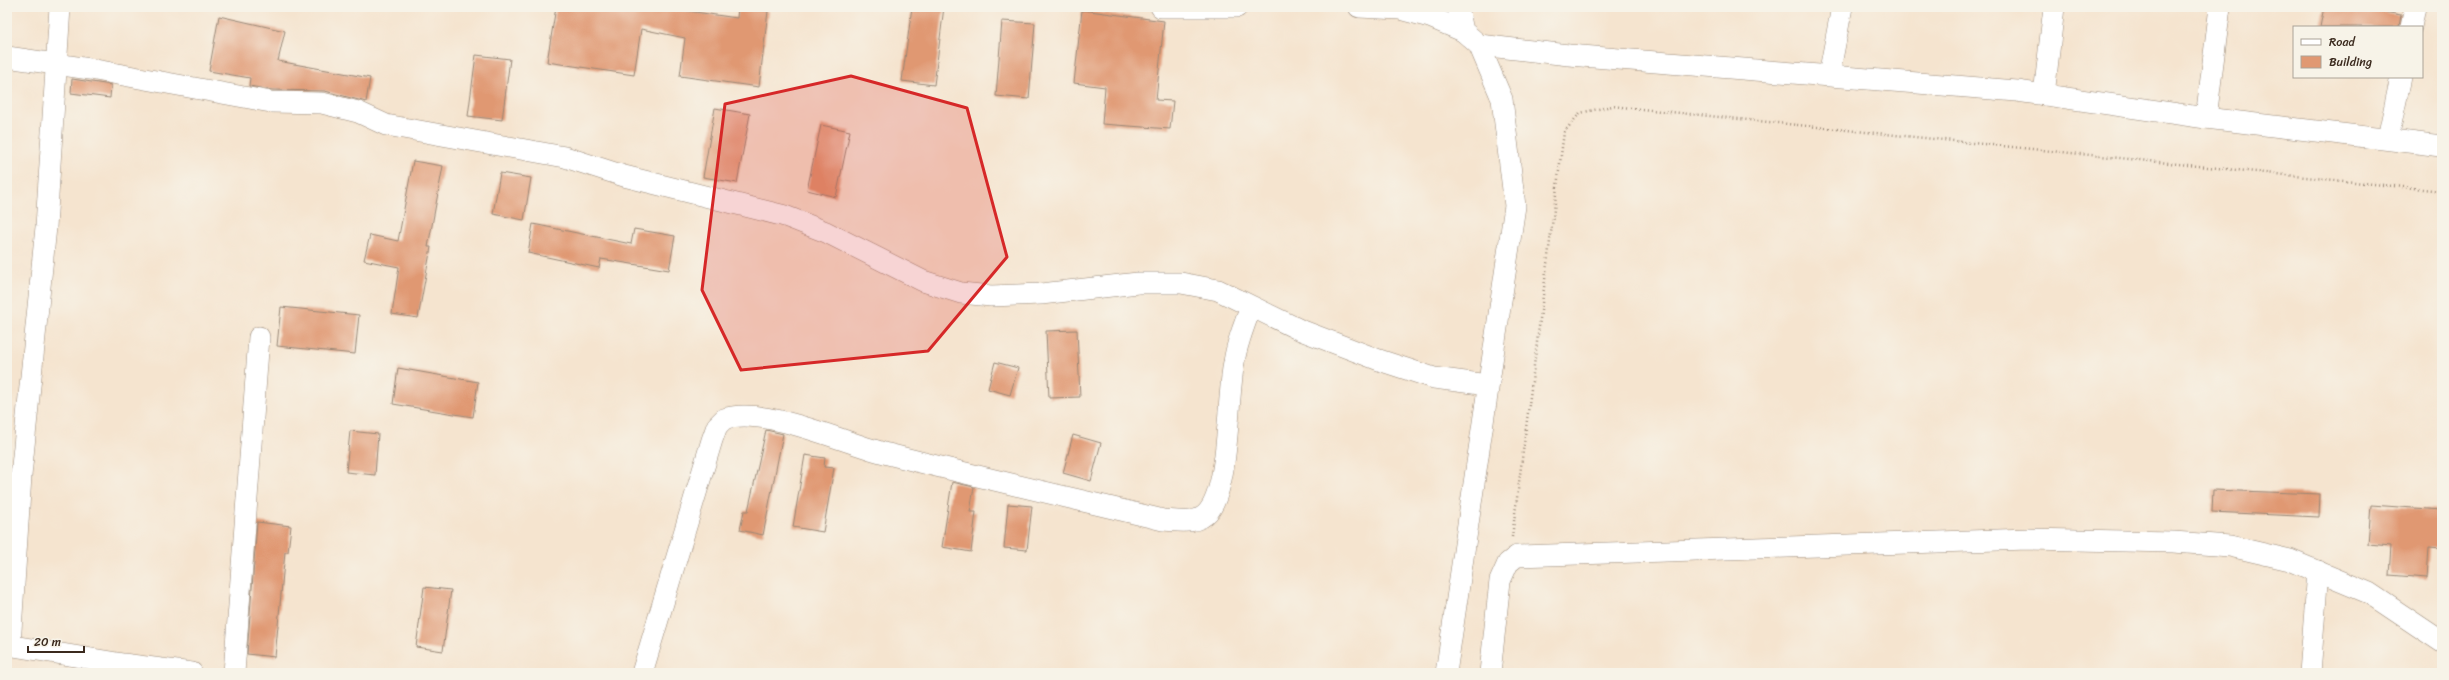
<svg xmlns="http://www.w3.org/2000/svg" width="2449" height="680" font-family="Sriracha,sans-serif">
<style>
.building{fill:#e09872}
.lines{fill:none;stroke-linecap:round;stroke-linejoin:round}
.minor-casing{stroke:#988776;stroke-width:22}
.path{stroke:#988776;stroke-width:2.5;stroke-dasharray:1 3;stroke-linecap:butt}
.minor{stroke:#fff;stroke-width:21}
.marked{fill:#d62828;fill-opacity:0.2;stroke:#d62828;stroke-width:3;stroke-linejoin:round}
</style>
<rect width="100%" height="100%" fill="#f7f3e8"/>
<filter id="ink" filterUnits="userSpaceOnUse"><feTurbulence type="fractalNoise" baseFrequency=".025" numOctaves="2"/><feDisplacementMap in="SourceGraphic" scale="8" xChannelSelector="R" yChannelSelector="G"/><feConvolveMatrix kernelMatrix="1 2 1 2 8 2 1 2 1" color-interpolation-filters="sRGB"/></filter>
<filter id="wash" filterUnits="userSpaceOnUse"><feTurbulence type="fractalNoise" baseFrequency=".012" numOctaves="4" result="noise"/><feDisplacementMap in="SourceGraphic" scale="16" xChannelSelector="R" yChannelSelector="G"/><feGaussianBlur stdDeviation="0.9" result="paint"/><feColorMatrix in="noise" values="0 0 0 0 0 0 0 0 0 0 0 0 0 0 0 0 0 1.4 0 .05"/><feComposite in="paint" operator="in"/></filter>
<g filter="url(#wash)">
<rect width="100%" height="100%" fill="#f5e4cf"/>
<g id="blocks">
<g class="building">
<path d="M556,7H681V10L737,18L738,8L768,11L759,87L680,76L685,38L641,29L634,75L547,62Z"/>
<path d="M912,7H944L934,85L902,81Z"/>
<path d="M2324,7H2356L2401,15L2399,27H2320Z"/>
<path d="M1082,10L1164,21L1156,100L1173,101L1170,129L1102,124L1105,87L1074,83Z"/>
<path d="M219,16L285,31L278,61L370,78L366,102L325,91L272,90L249,86L250,78L209,71Z"/>
<path d="M1002,21L1035,23L1029,99L996,96Z"/>
<path d="M476,55L510,59L502,120L468,116Z"/>
<path d="M72,79L111,85L110,98L71,93Z"/>
<path d="M715,108L750,114L737,183L703,177Z"/>
<path d="M821,125L850,131L836,197L807,190Z"/>
<path d="M413,161L443,166L428,247H431L418,318L392,314L399,267L364,260L370,235L398,241Z"/>
<path d="M500,173L531,178L524,220L493,214Z"/>
<path d="M533,224L631,244L634,229L675,236L669,270L601,259L599,268L528,253Z"/>
<path d="M281,307L359,315L355,354L277,346Z"/>
<path d="M1077,330L1080,397L1049,398L1046,331Z"/>
<path d="M995,362L1018,368L1010,395L988,389Z"/>
<path d="M398,368L478,382L473,417L393,404Z"/>
<path d="M766,430L783,434L763,535L740,530L744,511H748Z"/>
<path d="M350,431L378,434L375,475L346,472Z"/>
<path d="M1073,435L1101,443L1091,481L1063,473Z"/>
<path d="M805,455L825,458L824,467L834,468L823,532L793,527Z"/>
<path d="M952,482L974,487L970,512H976L971,552L942,547Z"/>
<path d="M2213,490L2320,494L2319,517L2212,512Z"/>
<path d="M1008,504L1032,506L1027,550L1004,548Z"/>
<path d="M2371,505L2442,510V548L2429,547L2427,578L2389,575L2391,546L2368,544Z"/>
<path d="M257,522L291,526L288,552H285L275,657L247,654Z"/>
<path d="M424,587L451,590L443,651L416,647Z"/>
</g>
</g>
</g>
<g filter="url(#ink)">
<use href="#blocks" fill-opacity="0" stroke="#988776" stroke-width="1"/>
<g class="lines">
<g class="minor-casing">
<g id="minor">
<path d="M1161,7H1237"/>
<path d="M1359,7L1400,9L1430,17L1463,31"/>
<path d="M2411,27L2415,7"/>
<path d="M1479,45L1569,55L2017,91L2206,118L2442,146"/>
<path d="M7,57L90,69L271,102L322,103L358,112L386,125L565,157L624,176L785,216L826,232L923,281L961,293L991,296L1041,294L1138,283H1181L1218,290L1298,329L1379,360L1434,378L1488,385"/>
<path d="M1829,75L1842,7"/>
<path d="M2044,95L2054,7"/>
<path d="M2206,118L2220,7"/>
<path d="M2388,138L2401,77"/>
<path d="M7,645L123,664L192,673"/>
<path d="M10,646L21,476L46,227L60,7"/>
<path d="M234,673L259,337"/>
<path d="M642,673L712,440L717,426L724,419C763,405 847,444 888,454C979,477 1071,498 1163,520C1179,521 1197,525 1208,512C1230,486 1227,397 1234,362C1237,343 1244,325 1251,307"/>
<path d="M1446,673L1515,206L1502,99L1479,45L1463,31L1458,7"/>
<path d="M1490,673L1500,581L1508,563L1517,556L2028,539L2173,542L2230,546L2290,560L2369,593L2442,642"/>
<path d="M2310,673L2318,571"/>
</g>
</g>
<path class="path" d="M1512,537L1564,132L1580,113L1612,106L2442,191"/>
<use href="#minor" class="minor"/>
</g>
</g>
<path class="marked" d="M851,76L967,108L1007,257L928,351L741,370L702,290L725,104Z"/>
<rect width="2449" height="680" fill="none" stroke="#f7f3e8" stroke-width="24"/>
<rect x="2293" y="26" width="130" height="52" fill="#f7f3e8" stroke="#aca397"/>
<rect x="2301" y="39" width="20" height="6" fill="#ffffff" stroke="#aca397"/>
<text x="2329" y="46" font-size="12" fill="#3b2a1e">Road</text>
<rect x="2301" y="56" width="20" height="12" fill="#e09872" stroke="#aca397"/>
<text x="2329" y="66" font-size="12" fill="#3b2a1e">Building</text>
<path d="M28 646v6h56v-6" fill="none" stroke="#3b2a1e" stroke-width="2"/>
<text x="34" y="646" font-size="12" fill="#3b2a1e" stroke="#f7f3e8" stroke-width="3" paint-order="stroke">20 m</text>
</svg>
